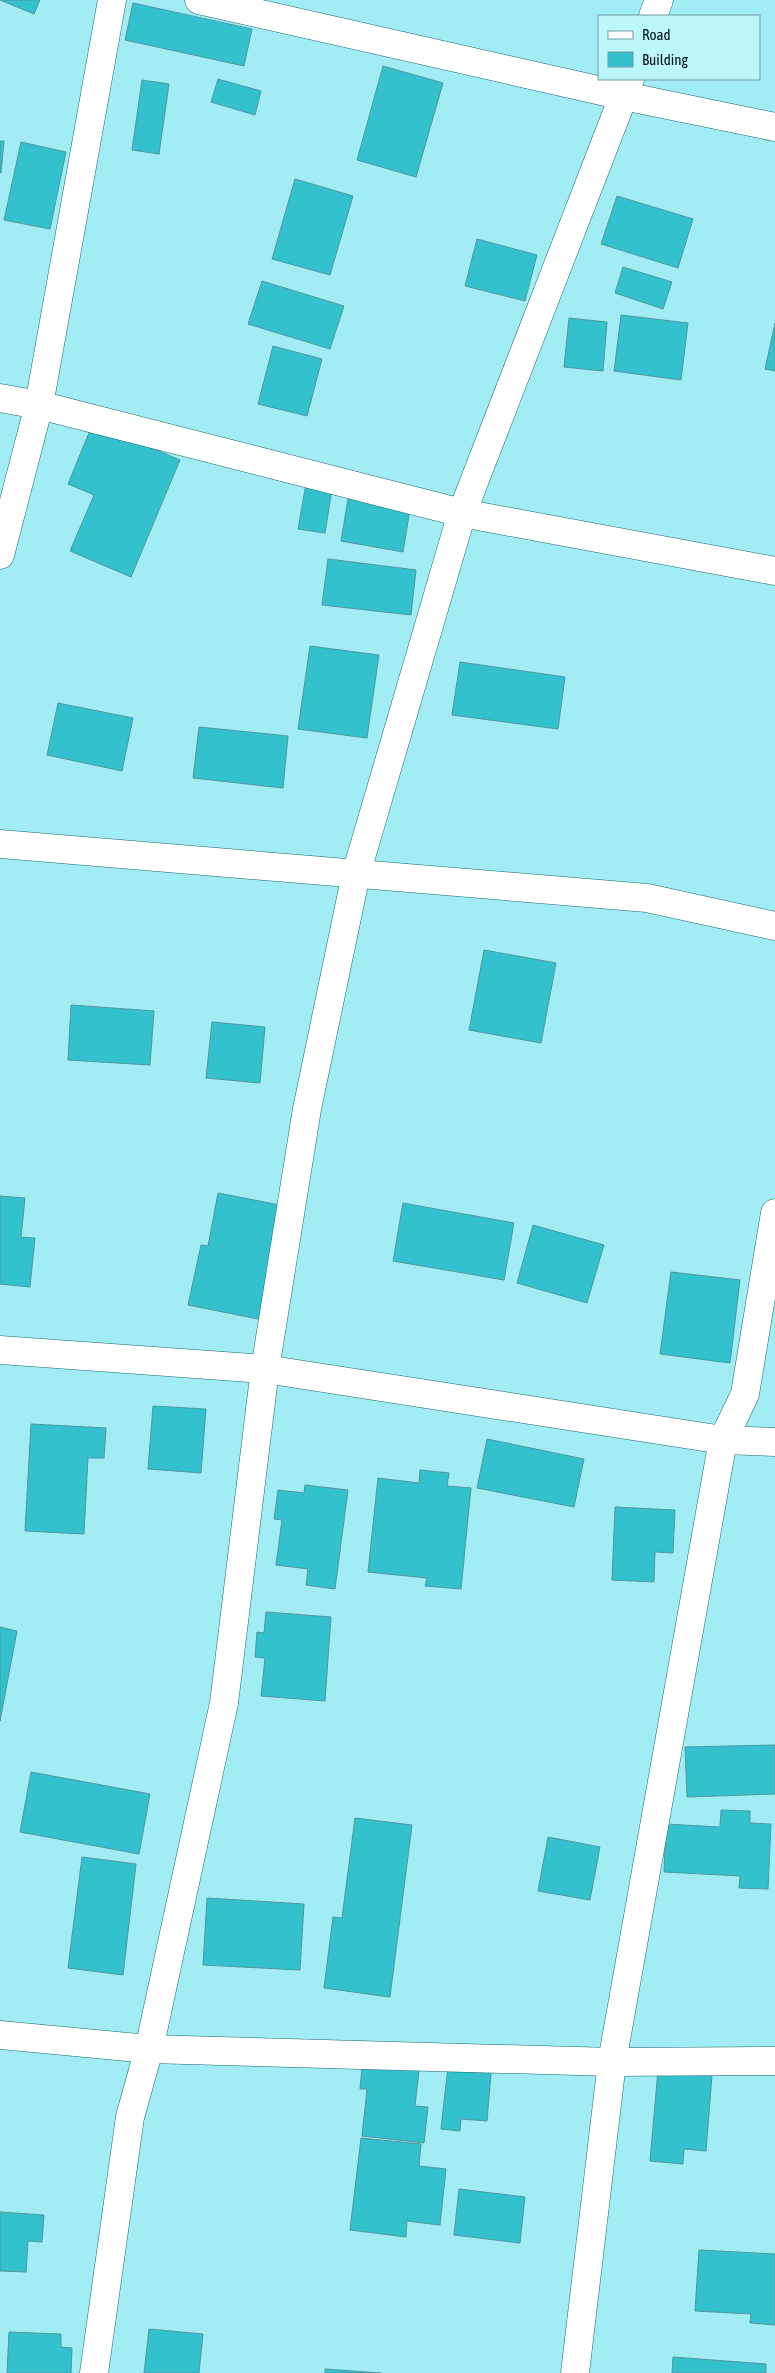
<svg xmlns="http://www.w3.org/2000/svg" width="775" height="2373" font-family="'Asap Condensed',sans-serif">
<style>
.building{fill:#33c2cd;stroke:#4e989e}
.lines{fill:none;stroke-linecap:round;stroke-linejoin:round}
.street-casing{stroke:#17696f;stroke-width:29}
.street{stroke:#fff;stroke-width:28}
</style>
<rect width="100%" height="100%" fill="#a2ecf3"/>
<g class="building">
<path d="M0,0H40L34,14Z"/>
<path d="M133,3L252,29L244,66L125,40Z"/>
<path d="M383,66L443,83L416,177L357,160Z"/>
<path d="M218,79L261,91L255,115L211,102Z"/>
<path d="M142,80L169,84L159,154L132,150Z"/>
<path d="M0,141H4L1,173H0Z"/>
<path d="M21,142L66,152L50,229L4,220Z"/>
<path d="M295,179L353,196L330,275L272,259Z"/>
<path d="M617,196L693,219L678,268L601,244Z"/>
<path d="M477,239L537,255L525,301L465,286Z"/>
<path d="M623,267L672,282L663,309L615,293Z"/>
<path d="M262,281L344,306L330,349L248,324Z"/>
<path d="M621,315L688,323L681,380L614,371Z"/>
<path d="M569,318L607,322L603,371L564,367Z"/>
<path d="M775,323V371L765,369Z"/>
<path d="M273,346L322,359L307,416L258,404Z"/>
<path d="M93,423L180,460L131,577L70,551L94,495L68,484Z"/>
<path d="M307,478L333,483L325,533L298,529Z"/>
<path d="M349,493L411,503L403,552L341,541Z"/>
<path d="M328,559L416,570L411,615L322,605Z"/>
<path d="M310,646L379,655L367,738L298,729Z"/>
<path d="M460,662L565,677L558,729L452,715Z"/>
<path d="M58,703L133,718L122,771L47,755Z"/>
<path d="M199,727L288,736L283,788L193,778Z"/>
<path d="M484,950L556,963L541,1043L469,1030Z"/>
<path d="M71,1005L154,1011L150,1065L68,1060Z"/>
<path d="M212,1022L265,1027L260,1083L206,1078Z"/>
<path d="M218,1193L285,1206L263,1320L188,1305L201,1245L208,1246Z"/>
<path d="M0,1196L25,1198L21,1237L35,1238L30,1287L0,1284Z"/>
<path d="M403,1203L514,1223L504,1280L393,1261Z"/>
<path d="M533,1225L604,1245L587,1303L517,1283Z"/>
<path d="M671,1272L740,1280L730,1363L660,1354Z"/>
<path d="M153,1406L206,1409L201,1473L148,1469Z"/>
<path d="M31,1424L106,1428L104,1458H88L84,1534L25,1531Z"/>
<path d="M487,1439L584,1459L574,1507L477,1488Z"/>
<path d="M420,1470L449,1473L447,1486L471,1488L461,1589L425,1586L427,1578L368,1572L378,1478L419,1483Z"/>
<path d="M305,1485L348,1490L335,1589L306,1585L308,1569L276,1565L282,1520L274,1519L278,1490L304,1493Z"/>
<path d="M615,1507L675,1510L673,1553L655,1552L654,1582L612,1580Z"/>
<path d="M266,1612L331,1617L325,1701L261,1696L265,1658L255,1657L257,1632L264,1633Z"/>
<path d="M0,1627L17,1631L0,1721Z"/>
<path d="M775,1745V1794L687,1797L685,1747Z"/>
<path d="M31,1772L150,1794L139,1854L20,1832Z"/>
<path d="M721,1810L750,1811V1823L771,1824L768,1889L739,1888L740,1876L664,1872L666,1824L720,1827Z"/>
<path d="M355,1818L412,1825L390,1997L324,1988L333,1917L342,1918Z"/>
<path d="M548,1837L600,1847L590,1900L538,1891Z"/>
<path d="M82,1857L136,1864L123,1975L68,1968Z"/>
<path d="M207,1898L304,1904L300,1970L203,1965Z"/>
<path d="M363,2056L420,2062L415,2106L428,2107L424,2143L362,2136L367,2089H360Z"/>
<path d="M449,2057L492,2062L487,2121L461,2119L460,2131L441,2129Z"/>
<path d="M658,2070L712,2075L706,2151L684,2149L683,2164L650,2161Z"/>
<path d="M361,2138L421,2144L419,2166L446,2169L440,2225L407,2221L406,2237L350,2230Z"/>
<path d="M459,2189L525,2197L520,2243L454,2235Z"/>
<path d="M0,2212L44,2215L42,2242L28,2241L26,2272L0,2271Z"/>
<path d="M699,2250L775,2254V2325L750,2323L751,2314L695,2311Z"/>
<path d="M149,2329L203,2334L199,2373H144Z"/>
<path d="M9,2332L61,2334V2347L72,2348L71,2373H7Z"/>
<path d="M673,2357L766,2364V2373H672Z"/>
<path d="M325,2369L381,2373H325Z"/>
</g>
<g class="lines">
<g class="street-casing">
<g id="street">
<path d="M199,0L624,96L775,127"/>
<path d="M653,16L659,0"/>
<path d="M0,398L39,405L462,513L775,571"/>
<path d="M0,555L39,405L112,0"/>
<path d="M0,844L647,898L775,926"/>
<path d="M0,1350L265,1369L723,1440L775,1442"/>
<path d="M0,2035L149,2049L612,2062L775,2061"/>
<path d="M94,2373L130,2117L149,2049L224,1703L265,1369L307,1109L356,874L462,513L630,79"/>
<path d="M575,2373L612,2062L723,1440L745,1394L775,1213"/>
</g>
</g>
<use href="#street" class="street"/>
</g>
<rect x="598" y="15" width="162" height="65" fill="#bcf7fc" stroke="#719b9e"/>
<rect x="608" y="31" width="25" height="8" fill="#ffffff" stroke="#719b9e"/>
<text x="642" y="40" font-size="15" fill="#001012">Road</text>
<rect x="608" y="52" width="25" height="15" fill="#33c2cd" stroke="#719b9e"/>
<text x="642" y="65" font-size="15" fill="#001012">Building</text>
</svg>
